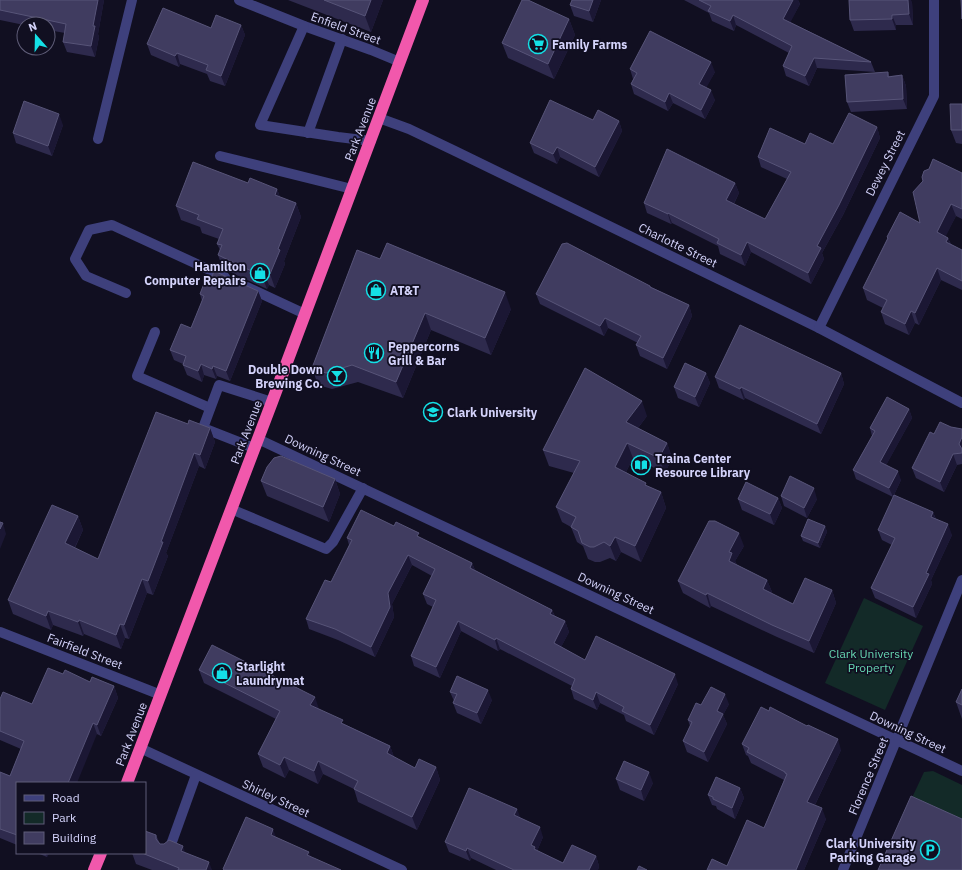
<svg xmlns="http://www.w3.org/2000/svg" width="962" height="870" font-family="'IBM Plex Sans',sans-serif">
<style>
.green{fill:#132a28}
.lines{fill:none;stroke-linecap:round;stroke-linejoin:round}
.minor{stroke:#3e407c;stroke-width:10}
.highway{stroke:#f158ac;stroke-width:12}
.wall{fill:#2e2a4d}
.shaded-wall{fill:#1b1734}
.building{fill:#403c60;stroke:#575478}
.labels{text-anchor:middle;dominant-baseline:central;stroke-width:3.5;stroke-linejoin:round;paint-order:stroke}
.street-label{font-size:12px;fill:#d4d3fb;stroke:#110f21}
.poi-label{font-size:12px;font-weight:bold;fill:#d4d3fb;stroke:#110f21;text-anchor:start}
.park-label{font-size:12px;fill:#65d5b1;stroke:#110f21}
</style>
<rect width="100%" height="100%" fill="#110f21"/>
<g class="green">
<path d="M864,598L923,626L885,710L825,683Z"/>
<path d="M933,771L962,785V824L911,800L924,772Z"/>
</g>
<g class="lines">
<g class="minor">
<path d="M239,0L304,26L371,50L400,62"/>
<path d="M304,26L260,125L338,137L371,141"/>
<path d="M379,118L409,129L455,151L819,328L962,403"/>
<path d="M308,133L342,39"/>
<path d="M98,139L132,0"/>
<path d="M220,156L352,189"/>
<path d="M247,287L305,314"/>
<path d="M126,293L86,276L75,259L89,230L112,225L225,277"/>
<path d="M819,328L934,96V0"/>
<path d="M155,332L137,376L210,408"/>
<path d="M258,439L962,771"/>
<path d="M254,448L203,428L219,385L272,402"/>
<path d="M231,509L326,549L333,542L363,488"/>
<path d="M0,632L161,695"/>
<path d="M140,748L402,870"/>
<path d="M168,853L196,775"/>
<path d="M843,870L962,580"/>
</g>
<g class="highway">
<path d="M127,783L272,402L423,0"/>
<path d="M94,870L101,853"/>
</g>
</g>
<g class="wall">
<path d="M0,0H104L98,34L99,37L95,57L67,52L63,42L65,33L48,30V24H24V25L0,20Z"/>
<path d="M288,0H383L371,32Z"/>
<path d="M601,0L593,22L574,16L570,5Z"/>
<path d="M684,0H798L800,4L790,22L871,62L875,72L817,68L809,86L786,76L783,66L789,53L736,25L734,31L712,21L709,13Z"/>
<path d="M912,2L913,25H896V30L854,31L850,20Z"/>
<path d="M569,19L575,35L554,79L508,58L502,43Z"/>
<path d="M241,25L245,35L225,86L210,81L207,74L180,64L179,67L151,55L147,44L211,28Z"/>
<path d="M630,69L715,72L706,87L715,100L705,119L673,103L668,111L634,94L631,84L633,79Z"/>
<path d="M888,72L889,76L902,75L906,86L907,109L851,112L847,102Z"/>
<path d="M962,104V144L956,143L951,130Z"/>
<path d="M593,120L619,121L622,131L599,177L560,157L557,164L534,153L530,143Z"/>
<path d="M63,125L52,156L16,143L13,133Z"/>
<path d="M877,127L880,138L843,215L822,253L824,259L811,284L751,252L745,266L720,254L718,246L672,223L671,224L647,213L644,203L735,183L739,193L734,204L765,219L787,179L761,167L758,157L805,144H833Z"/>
<path d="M962,173V219L956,216L945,236L948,238L951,244L962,250V290L941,280L919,325L915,323L909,335L885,324L881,312L883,308L867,300L863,288L887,239V237L920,223Z"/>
<path d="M248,183L277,189L280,197L296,203L301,217L284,261L285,264L275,288L269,285L267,289L223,269L218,255L220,250L217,244L219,239L202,233L200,227L181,220L176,206Z"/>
<path d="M357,250L511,309L491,355L431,330L403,398L358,382L332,389L318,385L312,368Z"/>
<path d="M211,279L258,291L262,301L230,381L217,376L216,379L204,375L202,382L187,375L183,365V364L174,360L170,350L191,328L202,301L200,294Z"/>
<path d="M650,286L651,287L689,305L692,316L667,369L640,356L636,345L638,343L608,328L604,336L540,304L536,294Z"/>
<path d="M706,373L710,383L699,407L678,398L674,387Z"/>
<path d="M841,373L844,384L821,434L745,398L744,400L719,388L715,377Z"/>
<path d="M909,409L912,418L886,465L901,480L893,497L856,479L853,470L872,436L870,428Z"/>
<path d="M647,416L638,428L667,443L672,458L665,473L633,458L626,472L647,486L661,492L666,508L641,562L621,552L616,561L610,558L600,562H595L588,559L583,546L577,542L571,527L562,522L556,507L574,473L549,466L543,450Z"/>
<path d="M188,424L210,428L215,442L205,469L199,466L166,553L168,556L153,595L147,593L129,639L125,638L121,649L84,634L83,636L53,625L51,630L13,614L8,600L78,516L83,530L75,548L98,559Z"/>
<path d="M951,427L962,429V464L957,465L944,492L916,478L912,468L934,434Z"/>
<path d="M335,479L340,494L329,522L267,496L261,481Z"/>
<path d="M781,496L817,499L807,518L784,506Z"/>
<path d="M778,498L782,508L774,525L742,510L738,499Z"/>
<path d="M933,512L936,519L952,535L931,580L932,584L916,618L875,598L871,588L892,545L882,540L878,530Z"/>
<path d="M394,526L420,538L472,563L475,570L552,610L555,616L565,621L569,632L561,647L585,660L678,684L654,735L626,721L624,715L600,703L597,710L574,699L571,689L572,686L500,649L498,651L461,631L440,678L414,666L411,656L433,607L427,604L423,594L432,576L412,565L392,604L394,617L375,657L338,640L309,629L306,619L331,582L349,545L347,538Z"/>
<path d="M825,526L827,532L820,548L803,541L801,536Z"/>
<path d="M744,546L735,561L737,565L767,580L772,592L771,594L793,604L832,590L836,603L814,653L777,637L711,606L710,608L683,593L678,581Z"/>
<path d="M199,670L319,709L344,724L390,746L394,757L415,768L436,767L440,780L417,830L358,802L354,789L323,774L318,784L289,770L285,778L263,767L258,754L276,719L204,683Z"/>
<path d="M63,674L90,682L114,686L118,698L101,736L97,734L17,783V845L0,838V772L10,776L21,749L0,740V699L32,704Z"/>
<path d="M962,689V719L956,702Z"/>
<path d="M450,692L492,700L481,724L457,713L453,703L454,701Z"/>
<path d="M729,704L723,715L727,724L708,762L687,752L683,741L690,726L688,720L701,705Z"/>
<path d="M742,744L841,750L815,805L826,819L804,870H707L727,866L764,828L784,780L751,763L748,756L746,755Z"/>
<path d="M616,779L653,783L644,801L620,790Z"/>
<path d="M740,788L744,798L735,819L717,809L716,806L712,805L708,795Z"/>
<path d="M521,819L543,837L537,851L563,863L596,856L599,866L598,870H496L471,858L470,861L449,852L445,842Z"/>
<path d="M156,835L160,844L185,853L212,870H152L136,864L132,853H145Z"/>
<path d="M37,853H49L47,857Z"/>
</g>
<g class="shaded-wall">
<path d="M98,0H104L98,34L99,37L95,57L91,46L93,26Z"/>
<path d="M371,0H383L371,32L365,16Z"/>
<path d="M593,0H601L593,22L589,11Z"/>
<path d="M793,0H798L800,4L787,29L783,19Z"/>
<path d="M908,0H911L912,2L913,25L909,14Z"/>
<path d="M733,15L736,25L734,31L730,21Z"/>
<path d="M892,15L896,25V30L892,19Z"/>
<path d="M569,19L575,35L554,79L548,64Z"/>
<path d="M241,25L245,35L225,86L221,76Z"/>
<path d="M177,53L180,64L179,67L175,56Z"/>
<path d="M814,58L817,68L809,86L805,76Z"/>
<path d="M711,62L715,72L703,94L699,84Z"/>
<path d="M902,75L906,86L907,109L903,99Z"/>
<path d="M711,90L715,100L705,119L701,110Z"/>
<path d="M669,93L673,103L668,111L665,102Z"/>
<path d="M59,114L63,125L52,156L48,146Z"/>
<path d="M619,121L622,131L599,177L595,167Z"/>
<path d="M877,127L880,138L843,215L822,253L824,259L811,284L808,273L817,246Z"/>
<path d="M557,147L560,157L557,164L553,154Z"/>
<path d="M735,183L739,193L730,211L726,200Z"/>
<path d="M277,189L282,203L275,195Z"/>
<path d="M296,203L301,217L284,261L285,264L275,288L270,274L278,249Z"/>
<path d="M951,204L956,216L942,244L937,232Z"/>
<path d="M668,213L672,223L671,224L668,214Z"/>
<path d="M948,238L952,249L946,242Z"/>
<path d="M747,242L751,252L745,266L741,255Z"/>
<path d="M937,268L941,280L919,325L915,313Z"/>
<path d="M264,272L269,285L267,289L262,276Z"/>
<path d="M258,291L262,301L230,381L226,371Z"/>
<path d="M505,292L511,309L491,355L485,338Z"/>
<path d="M689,305L692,316L667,369L663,358Z"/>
<path d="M911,311L915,323L909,335L905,324Z"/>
<path d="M425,313L431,330L403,398L396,382Z"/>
<path d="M605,318L608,328L604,336L600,326Z"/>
<path d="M201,364L204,375L202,382L198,371Z"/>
<path d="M213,366L217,376L216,379L212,369Z"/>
<path d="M706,373L710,383L699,407L695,397Z"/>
<path d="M841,373L844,384L821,434L817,424Z"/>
<path d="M741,387L745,398L744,400L740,389Z"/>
<path d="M642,401L647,416L631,437L626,422Z"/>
<path d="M909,409L912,418L883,471L880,462Z"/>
<path d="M210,428L215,442L205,469L200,455Z"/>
<path d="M962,437V452L959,444Z"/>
<path d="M627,443L633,458L621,482L615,467Z"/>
<path d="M667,443L672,458L665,473L659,458Z"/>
<path d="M194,453L199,466L166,553L168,556L153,595L148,581L161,542Z"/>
<path d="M953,454L957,465L944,492L940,482Z"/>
<path d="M898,471L901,480L893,497L889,488Z"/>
<path d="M335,479L340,494L329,522L323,507Z"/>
<path d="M814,488L817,499L807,518L804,508Z"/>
<path d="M661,492L666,508L641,562L635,546Z"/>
<path d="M778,498L782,508L774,525L770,514Z"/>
<path d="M933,512L937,523L931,517Z"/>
<path d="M78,516L83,530L70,557L65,543Z"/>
<path d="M3,523L6,534L0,549V529Z"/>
<path d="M948,524L952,535L931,580L932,584L916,618L913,607L926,573Z"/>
<path d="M825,526L827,532L820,548L818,543Z"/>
<path d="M739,533L744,546L735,561L737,566L729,561V552Z"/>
<path d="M615,537L621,552L616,561L610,546Z"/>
<path d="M408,555L412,565L392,604L394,617L375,657L371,647L388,593Z"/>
<path d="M472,563L476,573L470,568Z"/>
<path d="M142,579L147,593L129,639L124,625Z"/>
<path d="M767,580L772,592L767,602L763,589Z"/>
<path d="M832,590L836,603L814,653L809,641Z"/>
<path d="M707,593L711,606L710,608L706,595Z"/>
<path d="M552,610L556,620L550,614Z"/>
<path d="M48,611L53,625L51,630L46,616Z"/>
<path d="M79,620L84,634L83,636L78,622Z"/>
<path d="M458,621L461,631L440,678L436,667Z"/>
<path d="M565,621L569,632L558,653L554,643Z"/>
<path d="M120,624L125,638L121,649L116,635Z"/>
<path d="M496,638L500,649L498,651L495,640Z"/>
<path d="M675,674L678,684L654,735L650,725Z"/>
<path d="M114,686L118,698L101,736L97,725Z"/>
<path d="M488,690L492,700L481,724L477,713Z"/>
<path d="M596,692L600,703L597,710L593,700Z"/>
<path d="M725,694L729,704L723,715L727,724L708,762L704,752L717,711Z"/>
<path d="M315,697L319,709L310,705Z"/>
<path d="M93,723L97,734L77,783H68Z"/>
<path d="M838,739L841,750L811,813L807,802Z"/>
<path d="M390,746L395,759L387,753Z"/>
<path d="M284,757L289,770L285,778L280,765Z"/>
<path d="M318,761L323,774L318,784L314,771Z"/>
<path d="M436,767L440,780L417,830L412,817Z"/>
<path d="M649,772L653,783L644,801L641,790Z"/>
<path d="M740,788L744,798L735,819L732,808Z"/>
<path d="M822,808L826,819L804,870H796Z"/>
<path d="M517,809L521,819L514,815Z"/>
<path d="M540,827L543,837L537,851L539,857L531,845Z"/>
<path d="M273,829L277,840L271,835Z"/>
<path d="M183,846L188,861L181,851Z"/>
<path d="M467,848L471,858L470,861L466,851Z"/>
<path d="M309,852L313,862L307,855Z"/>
<path d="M46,853H49L47,857Z"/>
<path d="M596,856L599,866L598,870H589Z"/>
<path d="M209,862L212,870H206Z"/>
</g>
<g class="building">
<path d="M0,0H98L93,26H95L91,46L63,42L66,24L0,10Z"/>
<path d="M324,0H371L365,16Z"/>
<path d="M522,0H528L569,19L548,64L502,43Z"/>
<path d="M572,0H593L589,11L570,5Z"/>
<path d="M699,0H793L783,19L871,62L814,58L805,76L783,66L792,46L733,15L730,21L708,11L711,6Z"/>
<path d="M849,0H908L909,14L892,15V19L850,20Z"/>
<path d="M961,0H962V19Z"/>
<path d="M163,8L211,28L216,15L241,25L221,76L206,70L208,65L177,53L175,56L147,44Z"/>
<path d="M650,31L711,62L699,84L711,90L701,110L669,93L665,102L631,84L637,73L630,69Z"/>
<path d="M888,72V77L902,75L903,99L847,102L845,75Z"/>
<path d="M550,100L593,120L598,110L619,121L595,167L557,147L553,154L530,143Z"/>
<path d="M24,101L59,114L48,146L13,133Z"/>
<path d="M950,104H962V130H951Z"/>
<path d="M849,113L877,127L839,205L817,246L821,248L808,273L747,242L741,255L717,243L719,239L668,213V214L644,203L667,149L735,183L726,200L765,219L791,172L758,157L770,128L805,144L810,133L833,144Z"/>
<path d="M933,159L962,173V209L951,204L937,232L948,238L946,242L962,250V281L937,268L915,313L911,311L905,324L881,312L887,300L863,288L888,238L887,237L900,212L920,223L913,192L923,181L922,177L924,171L929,169Z"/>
<path d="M193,162L248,183L250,178L277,189L275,195L296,203L278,249L280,250L270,274L264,272L262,276L218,255L222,245L217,244L223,229L197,219L199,215L176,206Z"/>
<path d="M387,243L505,292L485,338L425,313L396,382L352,365L326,373L312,368L357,250L380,259Z"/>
<path d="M567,243L650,286V287L689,305L663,358L636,345L641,336L605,318L600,326L536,294L562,244Z"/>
<path d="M214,271L258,291L226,371L213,366L212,369L201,364L198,371L183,365L186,356L170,350L181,324L191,328L204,296L200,294L206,278L211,279Z"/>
<path d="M740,325L841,373L817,424L741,387L740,389L715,377Z"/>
<path d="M685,363L706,373L695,397L674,387Z"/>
<path d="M585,368L642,401L626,422L667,443L659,458L627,443L615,467L646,483L645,485L661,492L635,546L615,537L610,546L604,542L594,547H590L582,543L578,531L571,527L576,517L556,507L580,461L543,450Z"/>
<path d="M887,397L909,409L880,462L898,471L889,488L853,470L875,431L870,428Z"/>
<path d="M156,412L188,424L189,420L210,428L200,455L194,453L161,542H163L148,581L142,579L124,625L120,624L116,635L79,620L78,622L48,611L46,616L8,600L52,505L78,516L65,543L98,559Z"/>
<path d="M940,422L951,427L962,429V437L959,444L962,449V453L953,454L940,482L912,468L930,432L934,434Z"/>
<path d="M281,456L335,479L323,507L261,481L267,467L274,458Z"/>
<path d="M790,476L814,488L804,508L781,496Z"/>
<path d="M746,482L778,498L770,514L738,499Z"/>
<path d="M894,495L933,512L931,517L948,524L926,573L929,574L913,607L871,588L895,538L878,530Z"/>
<path d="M361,510L394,526L396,522L419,533L417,536L472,563L470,568L552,610L550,614L565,621L554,643L585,660L596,636L675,674L650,725L622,711L624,707L596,692L593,700L571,689L575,679L496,638L495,640L458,621L436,667L411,656L436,600L423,594L435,569L408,555L388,593L390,607L371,647L335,629L306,619L325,580L331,582L352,540L347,538Z"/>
<path d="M808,519L825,526L818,543L801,536Z"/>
<path d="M709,521H715L739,533L729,552L732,553L729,561L767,580L763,589L793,604L805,578L832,590L809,641L772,625L707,593L706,595L678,581Z"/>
<path d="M0,522L3,523L0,529Z"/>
<path d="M212,645L315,697L310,705L343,720L341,723L390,746L387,753L415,768L419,759L436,767L412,817L354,789L358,781L318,761L314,771L284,757L280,765L258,754L280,711L199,670Z"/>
<path d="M48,668L63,674L65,670L90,682L92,677L114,686L97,725L93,723L68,783H17V835L0,829V772L10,776L24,741L0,731V699L3,692L32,704Z"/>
<path d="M457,676L488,690L477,713L453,703L457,694L450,692Z"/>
<path d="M711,687L725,694L717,711L723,714L704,752L683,741L692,722L688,720L696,703L701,705Z"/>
<path d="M962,689V705L956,702Z"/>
<path d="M761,707L769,711L770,707L807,726L808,725L838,739L807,802L822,808L796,870H707L712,859L727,866L747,820L764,828L787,774L785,773V772L747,752L749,748L742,744Z"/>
<path d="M624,761L649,772L641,790L616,779Z"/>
<path d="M716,777L740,788L732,808L713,799V797L708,795Z"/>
<path d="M469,788L517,809L514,815L540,827L531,845L535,847L534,849L563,863L572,845L596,856L589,870H514L467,848L466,851L445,842Z"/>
<path d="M911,796L962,819V870H878Z"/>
<path d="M246,817L273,829L271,835L309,852L307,855L341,870H224L223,869Z"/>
<path d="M145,831L156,835V839L160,844H164L169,840L183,846L181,851L209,862L206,870H178L179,868L142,853H145Z"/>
<path d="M639,866L647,870H637Z"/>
</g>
<defs>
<g id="supermarket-ring" transform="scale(1)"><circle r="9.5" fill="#110f21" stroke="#14e0e6" stroke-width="1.5"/><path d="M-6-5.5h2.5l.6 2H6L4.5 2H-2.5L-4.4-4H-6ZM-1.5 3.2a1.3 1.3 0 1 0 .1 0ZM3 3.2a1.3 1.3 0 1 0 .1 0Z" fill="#14e0e6"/></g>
<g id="shop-ring" transform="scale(1)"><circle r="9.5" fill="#110f21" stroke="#14e0e6" stroke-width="1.5"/><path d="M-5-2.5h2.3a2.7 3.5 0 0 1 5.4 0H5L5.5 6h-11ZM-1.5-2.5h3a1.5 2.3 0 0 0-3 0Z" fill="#14e0e6"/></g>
<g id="restaurant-ring" transform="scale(1)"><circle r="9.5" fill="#110f21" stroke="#14e0e6" stroke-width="1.5"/><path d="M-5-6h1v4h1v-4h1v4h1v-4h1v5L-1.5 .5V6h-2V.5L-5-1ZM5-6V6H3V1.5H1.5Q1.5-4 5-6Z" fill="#14e0e6"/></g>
<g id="bar-ring" transform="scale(1)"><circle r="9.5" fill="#110f21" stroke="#14e0e6" stroke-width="1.5"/><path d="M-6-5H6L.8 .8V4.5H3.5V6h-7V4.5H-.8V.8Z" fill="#14e0e6"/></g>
<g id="university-ring" transform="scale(1)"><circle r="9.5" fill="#110f21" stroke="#14e0e6" stroke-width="1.5"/><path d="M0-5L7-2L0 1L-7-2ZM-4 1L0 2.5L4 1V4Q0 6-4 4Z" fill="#14e0e6"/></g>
<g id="library-ring" transform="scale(1)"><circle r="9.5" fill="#110f21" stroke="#14e0e6" stroke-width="1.5"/><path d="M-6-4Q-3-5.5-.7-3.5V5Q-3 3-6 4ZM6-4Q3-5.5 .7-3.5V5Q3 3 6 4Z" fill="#14e0e6"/></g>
<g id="parking-ring" transform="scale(1)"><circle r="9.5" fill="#110f21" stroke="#14e0e6" stroke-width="1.5"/><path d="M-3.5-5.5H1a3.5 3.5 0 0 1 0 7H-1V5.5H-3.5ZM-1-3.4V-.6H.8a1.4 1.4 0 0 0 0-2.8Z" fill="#14e0e6"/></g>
</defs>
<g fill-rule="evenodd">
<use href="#supermarket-ring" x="538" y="44"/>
<use href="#shop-ring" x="260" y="273"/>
<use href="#shop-ring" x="376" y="290"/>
<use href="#restaurant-ring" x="374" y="353"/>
<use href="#bar-ring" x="337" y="376"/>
<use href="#university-ring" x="433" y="412"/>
<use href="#library-ring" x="641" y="465"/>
<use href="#shop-ring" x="222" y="673"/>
<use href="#parking-ring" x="930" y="850"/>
</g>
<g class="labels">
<g class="street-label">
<text transform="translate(346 28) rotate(20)">Enfield Street</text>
<text transform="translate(360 129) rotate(-69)">Park Avenue</text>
<text transform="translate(885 163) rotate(-63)">Dewey Street</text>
<text transform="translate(678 245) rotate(26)">Charlotte Street</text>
<text transform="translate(246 432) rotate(-69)">Park Avenue</text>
<text transform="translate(323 455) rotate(25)">Downing Street</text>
<text transform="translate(616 593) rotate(25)">Downing Street</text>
<text transform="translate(85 651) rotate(21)">Fairfield Street</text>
<text transform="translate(908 732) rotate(25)">Downing Street</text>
<text transform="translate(131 734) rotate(-69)">Park Avenue</text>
<text transform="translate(868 776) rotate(-67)">Florence Street</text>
<text transform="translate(276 798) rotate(25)">Shirley Street</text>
</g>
<g class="poi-label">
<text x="552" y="44">Family Farms</text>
<text x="246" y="266" text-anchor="end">Hamilton<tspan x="246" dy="14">Computer Repairs</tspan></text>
<text x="390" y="290">AT&amp;T</text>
<text x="388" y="346">Peppercorns<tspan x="388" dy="14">Grill &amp; Bar</tspan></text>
<text x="323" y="369" text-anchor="end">Double Down<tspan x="323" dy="14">Brewing Co.</tspan></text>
<text x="447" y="412">Clark University</text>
<text x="655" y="458">Traina Center<tspan x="655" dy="14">Resource Library</tspan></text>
<text x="236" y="666">Starlight<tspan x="236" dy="14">Laundrymat</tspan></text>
<text x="916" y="843" text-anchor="end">Clark University<tspan x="916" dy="14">Parking Garage</tspan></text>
</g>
<g class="park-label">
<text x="871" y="653">Clark University<tspan x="871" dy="14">Property</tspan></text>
</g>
</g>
<rect x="16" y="782" width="130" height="72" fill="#110f21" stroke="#5f5d78"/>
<rect x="24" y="795" width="20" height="6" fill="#3e407c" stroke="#5f5d78"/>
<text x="52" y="802" font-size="12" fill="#d4d3fb">Road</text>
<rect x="24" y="812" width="20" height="12" fill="#132a28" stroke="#5f5d78"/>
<text x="52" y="822" font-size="12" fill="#d4d3fb">Park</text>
<rect x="24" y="832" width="20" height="12" fill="#403c60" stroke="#5f5d78"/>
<text x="52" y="842" font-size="12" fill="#d4d3fb">Building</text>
<g transform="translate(36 36) rotate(340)"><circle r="19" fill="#110f21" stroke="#5f5d78"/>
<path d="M0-3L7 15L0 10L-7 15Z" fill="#14e0e6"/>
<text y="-6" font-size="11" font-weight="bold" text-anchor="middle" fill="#d4d3fb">N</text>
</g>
</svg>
